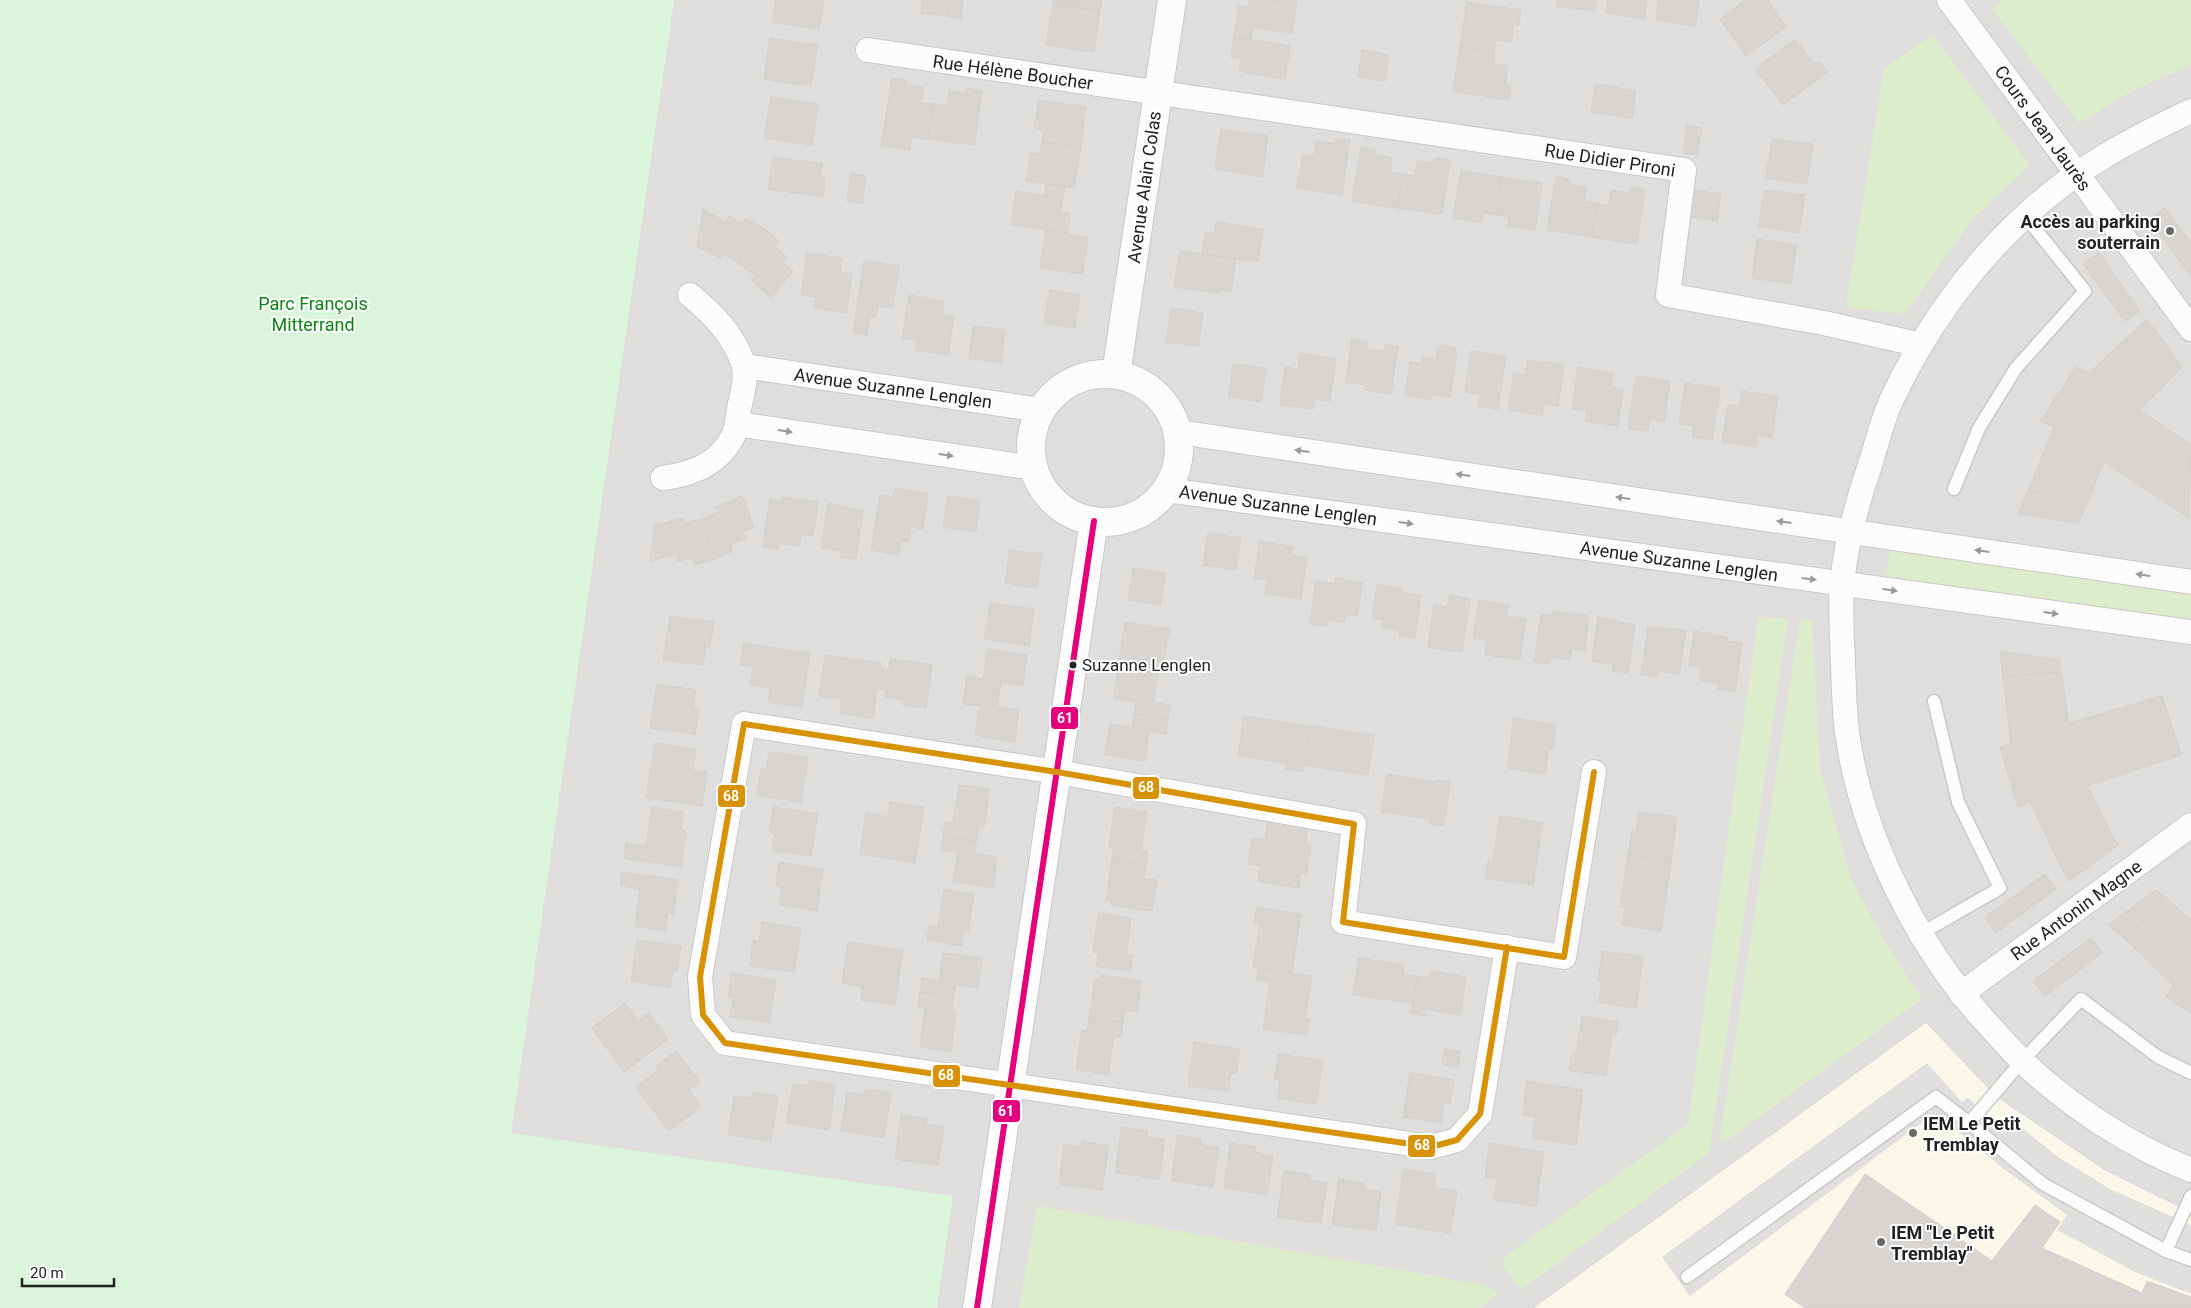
<svg xmlns="http://www.w3.org/2000/svg" width="2191" height="1308" font-family="Roboto,sans-serif">
<style>
.residential{fill:#dfdedc}
.education{fill:#f8f7e8}
.grass{fill:#ddeccb}
.park{fill:#daf5da}
.parking{fill:#e0dfde}
.building{fill:#d7d4d2;stroke:#d3d0cc}
.lines{fill:none;stroke-linecap:round;stroke-linejoin:round}
.service-casing{stroke:#c9c8c7;stroke-width:15}
.minor-casing{stroke:#c9c8c7;stroke-width:26}
.tertiary-casing{stroke:#c9c8c7;stroke-width:30}
.service{stroke:#fdfcfc;stroke-width:12}
.minor{stroke:#fdfcfc;stroke-width:24}
.tertiary{stroke:#fdfcfc;stroke-width:28}
.bus-1-casing{stroke:#fff;stroke-width:10}
.bus-2-casing{stroke:#fff;stroke-width:10}
.bus-1{stroke:#e5007d;stroke-width:6}
.bus-2{stroke:#d79205;stroke-width:6}
.oneway{fill:#9a9a9a}
.poi-dot{fill:#6a6968;stroke:#fff;stroke-width:2}
.bus-dot{fill:#222;stroke:#fff;stroke-width:2}
.labels{text-anchor:middle;dominant-baseline:central;stroke-width:4;stroke-linejoin:round;paint-order:stroke}
.bus-label{font-size:17px;fill:#222;stroke:#fff;text-anchor:start}
.street-label{font-size:18px;fill:#222;stroke:#fff}
.poi-label{font-size:18px;font-weight:bold;fill:#222;stroke:#fff;text-anchor:start}
.park-label{font-size:18px;fill:#0c8416;stroke:#fff}
.line-badge{stroke:#fff;stroke-width:2}
.badge-label{font-size:14px;text-anchor:middle;font-weight:bold;fill:#fff}
</style>
<rect width="100%" height="100%" fill="#f0eeeb"/>
<rect class="residential" x="0" y="0" width="2191" height="1308"/>
<path class="education" d="M1926,1023L1995,1096L2104,1170L2191,1213V1308H1534Z"/>
<g class="grass">
<path d="M2003,0H2191V65L2132,91L2079,123L1992,9Z"/>
<path d="M1933,35L2030,165L1972,220L1905,314L1846,307L1884,68Z"/>
<path d="M1891,546L2191,592V628L1885,582Z"/>
<path d="M1758,617L1788,619L1709,1153L1521,1290L1503,1267V1258L1688,1124Z"/>
<path d="M1800,619L1812,621L1820,769L1851,878L1885,942L1922,999L1726,1141L1720,1138Z"/>
<path d="M1037,1206L1484,1285L1499,1293L1479,1308H1019Z"/>
</g>
<path class="park" d="M0,0H674L511,1133L953,1196L937,1308H0Z"/>
<path class="parking" d="M1927,1063L1962,1102L1968,1098L1987,1114V1123L1992,1128L2007,1116L2058,1157L2110,1189L2191,1225V1294L2135,1272L2057,1230L2067,1215L2005,1170L1941,1117L1928,1118L1690,1296L1662,1257Z"/>
<g class="building">
<path d="M776,0H824L819,29L772,22Z"/>
<path d="M923,0H949L947,16L921,13Z"/>
<path d="M949,0H963L961,19L947,16Z"/>
<path d="M1054,0H1102L1100,11L1053,4Z"/>
<path d="M1249,0L1297,1L1292,33L1253,28L1251,39L1234,37L1239,6L1248,7Z"/>
<path d="M1557,0H1597L1595,11L1556,6Z"/>
<path d="M1608,0H1647L1644,19L1606,13Z"/>
<path d="M1659,0H1699L1695,26L1656,20Z"/>
<path d="M1745,0H1769L1768,1L1786,27L1746,56L1720,19Z"/>
<path d="M1467,2L1521,10L1519,25L1514,24L1511,42L1496,40L1494,52L1460,47Z"/>
<path d="M1053,4L1100,11L1094,52L1046,45Z"/>
<path d="M1234,37L1290,46L1285,79L1239,71L1241,59L1231,57Z"/>
<path d="M770,38L817,45L811,86L764,79Z"/>
<path d="M1795,39L1814,64L1819,61L1828,72L1783,105L1755,69Z"/>
<path d="M1460,47L1494,52L1493,64L1508,66L1505,85L1511,86L1509,100L1453,91Z"/>
<path d="M1362,50L1389,55L1385,81L1358,77Z"/>
<path d="M892,78L906,80L905,85L924,88L921,103L934,104L928,139L912,137L909,150L881,146Z"/>
<path d="M1596,84L1636,91L1632,118L1591,112Z"/>
<path d="M967,88L982,91L974,145L928,139L934,104L946,106L949,91L966,94Z"/>
<path d="M771,97L818,104L812,145L764,138Z"/>
<path d="M1039,100L1086,107L1081,147L1042,142L1044,130L1034,128Z"/>
<path d="M1687,126L1702,128L1697,155L1683,153Z"/>
<path d="M1221,129L1268,136L1262,177L1215,169Z"/>
<path d="M1336,139L1350,140L1342,195L1297,188L1303,155L1314,156L1316,141L1335,144Z"/>
<path d="M1772,139L1813,144L1807,184L1766,178Z"/>
<path d="M1042,142L1081,147L1074,188L1026,181L1031,153L1040,154Z"/>
<path d="M1361,147L1375,150L1374,155L1392,158L1391,173L1403,174L1397,208L1352,201Z"/>
<path d="M773,157L822,164L820,177L825,178L823,197L768,189Z"/>
<path d="M1435,158L1450,160L1442,214L1397,208L1403,174L1415,176L1417,161L1434,163Z"/>
<path d="M1461,171L1502,177L1496,215L1483,213L1481,222L1453,218Z"/>
<path d="M851,173L866,176L862,203L847,201Z"/>
<path d="M1556,176L1569,179V184L1587,187L1584,201L1597,203L1592,237L1547,230Z"/>
<path d="M1502,177L1542,183L1535,231L1507,226L1509,217L1496,215Z"/>
<path d="M1046,184L1065,187L1060,212L1070,213L1068,233L1011,225L1016,191L1045,196Z"/>
<path d="M1631,187L1645,190L1637,244L1592,237L1597,203L1609,206L1611,190L1630,193Z"/>
<path d="M1694,190L1721,194L1717,221L1690,217Z"/>
<path d="M1764,190L1805,195L1799,233L1759,227Z"/>
<path d="M2165,208L2191,243V277L2149,219Z"/>
<path d="M703,209L725,222L729,216L742,224L746,218L764,228L739,263L724,254L721,258L697,247Z"/>
<path d="M1216,222L1263,229L1258,262L1202,254L1205,233L1214,234Z"/>
<path d="M764,228L779,241L774,246L787,257L782,262L793,271L771,298L751,280L755,276L739,263Z"/>
<path d="M1046,230L1088,237L1083,274L1040,268Z"/>
<path d="M1757,239L1797,245L1791,284L1752,278Z"/>
<path d="M1180,251L1236,259L1231,292L1220,290V293L1174,287Z"/>
<path d="M807,253L842,258L840,273L852,274L846,313L814,308L816,297L801,295Z"/>
<path d="M2099,253L2140,311L2125,321L2083,264Z"/>
<path d="M864,261L899,266L892,308L878,306L876,317L870,316L867,335L853,333Z"/>
<path d="M1050,290L1080,295L1075,328L1044,323Z"/>
<path d="M909,295L944,301L942,315L954,317L948,355L915,350L917,340L902,338Z"/>
<path d="M1171,308L1203,313L1198,346L1166,342Z"/>
<path d="M2147,319L2182,367L2140,410L2191,445L2189,518L2104,462L2083,513L2029,489L2054,427L2040,421L2076,367L2089,373Z"/>
<path d="M973,326L1005,330L1001,363L969,358Z"/>
<path d="M1352,339L1367,342L1366,349L1384,351L1385,345L1398,346L1391,394L1365,390L1366,385L1346,382Z"/>
<path d="M1442,345L1454,347L1457,352L1450,398L1432,395L1431,400L1405,395L1410,362L1422,364L1423,357L1436,359L1437,348Z"/>
<path d="M1471,351L1506,356L1498,409L1478,406L1480,394L1465,392Z"/>
<path d="M1300,353L1336,359L1330,401L1315,399L1313,409L1280,405L1285,367L1298,369Z"/>
<path d="M1528,360L1564,365L1558,406L1544,404L1542,415L1508,410L1514,373L1526,375Z"/>
<path d="M1233,364L1266,368L1261,402L1229,397Z"/>
<path d="M1578,367L1613,373L1611,387L1623,390L1618,426L1585,421L1587,411L1572,409Z"/>
<path d="M1636,376L1670,381L1664,422L1650,419L1648,431L1628,428Z"/>
<path d="M1685,383L1720,388L1712,440L1692,437L1694,426L1679,424Z"/>
<path d="M1742,391L1778,397L1772,438L1758,435L1756,447L1722,442L1728,405L1739,407Z"/>
<path d="M895,488L928,493L923,529L911,527L908,542L901,541L899,555L871,550L880,495L893,497Z"/>
<path d="M2029,489L2083,513L2079,523L2018,514Z"/>
<path d="M742,496L754,527L743,532L745,539L730,545L733,551L715,559L702,519L718,512L715,507Z"/>
<path d="M948,496L980,501L976,532L943,527Z"/>
<path d="M783,497L818,502L813,536L801,534L799,546L779,543L778,550L762,547L770,499L783,501Z"/>
<path d="M828,503L863,511L856,559L841,557V551L821,548Z"/>
<path d="M683,518L684,523L702,519L715,559L695,565L693,558L678,561L677,554L650,561L655,525Z"/>
<path d="M1208,533L1241,538L1236,570L1203,565Z"/>
<path d="M1260,541L1293,547L1292,555L1307,558L1301,599L1265,594L1267,580L1254,578Z"/>
<path d="M1010,550L1042,554L1037,588L1005,583Z"/>
<path d="M1133,568L1166,573L1160,605L1128,600Z"/>
<path d="M1336,578L1362,583L1357,616L1346,615L1344,622L1327,619L1326,626L1310,624L1316,581L1335,584Z"/>
<path d="M1377,584L1401,588V593L1421,596L1415,639L1399,636L1400,630L1383,627L1384,620L1372,619Z"/>
<path d="M1450,595L1470,599L1462,652L1428,647L1434,605L1447,607Z"/>
<path d="M1479,600L1509,605L1506,616L1526,619L1520,660L1485,655L1487,640L1473,638Z"/>
<path d="M990,603L1034,609L1029,646L984,639Z"/>
<path d="M1553,611L1589,616L1585,650L1571,648L1570,660L1550,657L1549,664L1534,662L1541,614L1553,616Z"/>
<path d="M670,616L714,622L710,647L706,646L703,665L663,660Z"/>
<path d="M1598,617L1635,625L1628,673L1612,671L1613,664L1592,661Z"/>
<path d="M1125,622L1169,629L1163,666L1119,660Z"/>
<path d="M1648,627L1686,630L1679,674L1658,671L1656,677L1641,675Z"/>
<path d="M1694,631L1728,637L1727,641L1742,643L1735,692L1718,689L1719,683L1699,680L1701,668L1689,665Z"/>
<path d="M744,643L810,653L802,707L768,702L770,688L750,685L753,667L740,665Z"/>
<path d="M988,649L1027,655L1023,686L1001,682L999,695L965,690L967,675L983,679Z"/>
<path d="M2000,651L2060,660L2061,672L2003,677Z"/>
<path d="M825,655L881,663L873,718L840,713L842,699L819,696Z"/>
<path d="M891,659L932,665L926,708L903,705L904,700L886,697L887,690L879,689L882,669L889,670Z"/>
<path d="M1118,668L1158,673L1153,702L1170,705L1168,719L1134,714L1136,702L1114,698Z"/>
<path d="M2061,672L2069,723L2162,696L2181,755L2087,786L2111,834L2058,861L2030,802L2018,807L2000,747L2011,744L2003,677Z"/>
<path d="M657,684L696,690L693,708L699,709L695,734L650,728Z"/>
<path d="M965,690L999,695L997,707L1019,710L1015,742L975,735L980,706L963,704Z"/>
<path d="M1134,714L1168,719L1166,734L1149,732L1145,761L1105,755L1110,724L1132,727Z"/>
<path d="M1244,716L1310,726L1303,771L1286,769L1287,763L1238,756Z"/>
<path d="M1514,718L1556,725L1553,749H1549L1545,774L1507,768Z"/>
<path d="M1310,726L1374,735L1368,775L1304,765Z"/>
<path d="M655,743L696,749L692,770L707,772L702,806L646,798Z"/>
<path d="M769,752L808,757L801,802L757,795L761,769L766,770Z"/>
<path d="M1387,774L1436,782L1437,780L1450,782L1444,826L1430,824V819L1381,812Z"/>
<path d="M959,785L990,789L984,827H979L976,842L943,836L945,822L953,823Z"/>
<path d="M890,802L924,807L915,863L860,854L866,813L888,817Z"/>
<path d="M652,807L683,812L681,830L686,832L681,867L624,858L626,843L646,846Z"/>
<path d="M773,807L818,814L811,856L772,851L775,833L770,832Z"/>
<path d="M1115,807L1147,812L1141,851L1148,852L1146,865L1112,860L1114,848L1109,847Z"/>
<path d="M1639,812L1677,817L1671,862L1628,855L1632,830L1636,831Z"/>
<path d="M1500,816L1543,823L1533,885L1485,878L1488,861L1493,862Z"/>
<path d="M1268,821L1308,827L1305,844L1311,845L1307,873L1301,872L1299,888L1258,881L1260,866L1248,864L1252,838L1265,840Z"/>
<path d="M2111,834L2118,845L2069,881L2058,861Z"/>
<path d="M943,836L976,842L975,853L997,857L993,888L953,882L958,852L941,851Z"/>
<path d="M1628,855L1671,862L1661,931L1622,925L1625,908L1620,907Z"/>
<path d="M1112,860L1146,865L1144,879L1157,880L1152,911L1111,905L1112,901L1106,900Z"/>
<path d="M779,862L823,869L817,911L779,905L782,887L776,886Z"/>
<path d="M622,872L679,880L673,914H668L665,931L635,926L640,889L620,885Z"/>
<path d="M2045,874L2056,889L1996,933L1985,917Z"/>
<path d="M944,889L974,894L968,932H963L961,946L927,940L929,926L938,928Z"/>
<path d="M2156,890L2165,897L2126,940L2108,925Z"/>
<path d="M2165,897L2191,920V1013L2166,997L2173,985L2126,940Z"/>
<path d="M1257,907L1301,914L1292,973L1253,967L1260,924L1254,923Z"/>
<path d="M1099,913L1131,918L1126,955L1133,956L1131,971L1096,966L1099,953L1093,952Z"/>
<path d="M762,922L801,928L794,972L750,966L753,940L759,941Z"/>
<path d="M2091,938L2102,953L2045,996L2033,981Z"/>
<path d="M637,940L681,946L677,971L673,970L670,988L631,981Z"/>
<path d="M848,942L903,950L895,1005L861,1000L863,987L842,983Z"/>
<path d="M1602,951L1643,957L1636,1008L1599,1002L1602,981H1598Z"/>
<path d="M943,953L982,958L978,988L956,985L953,997L920,992L922,978L939,981Z"/>
<path d="M1359,958L1404,965L1403,974L1417,976L1413,1003L1353,995Z"/>
<path d="M1258,968L1312,976L1305,1018L1310,1019L1307,1035L1263,1029L1270,982L1257,980Z"/>
<path d="M1431,971L1466,977L1460,1015L1426,1009L1425,1016L1411,1013L1417,976L1430,978Z"/>
<path d="M732,973L776,980L769,1023L730,1017L733,998L728,997Z"/>
<path d="M1101,975L1142,981L1137,1012L1125,1010L1123,1023L1089,1018L1095,979L1100,980Z"/>
<path d="M920,992L953,997L952,1010L956,1011L951,1052L920,1047L925,1008L918,1007Z"/>
<path d="M625,1003L638,1021L649,1012L668,1039L624,1072L592,1028Z"/>
<path d="M1582,1016L1618,1022L1616,1035L1612,1034L1606,1076L1569,1070L1572,1054H1576Z"/>
<path d="M1089,1018L1123,1023L1121,1037L1114,1036L1108,1075L1076,1069L1082,1030L1087,1031Z"/>
<path d="M1194,1042L1240,1049L1236,1074L1231,1073L1228,1091L1188,1086Z"/>
<path d="M1445,1049L1461,1052L1458,1068L1442,1064Z"/>
<path d="M676,1051L700,1082L689,1090L701,1107L669,1131L636,1087L659,1069L656,1066Z"/>
<path d="M1279,1054L1323,1061L1316,1104L1278,1098L1280,1080L1274,1079Z"/>
<path d="M1410,1073L1454,1080L1450,1104L1444,1103L1441,1123L1403,1117Z"/>
<path d="M809,1080L835,1085L829,1130L786,1123L793,1084L808,1086Z"/>
<path d="M1527,1081L1583,1090L1576,1145L1532,1138L1536,1117L1522,1115Z"/>
<path d="M865,1089L891,1093L884,1138L841,1131L847,1092L864,1095Z"/>
<path d="M753,1092L778,1096L771,1141L728,1135L734,1096L752,1098Z"/>
<path d="M901,1115L927,1119L925,1124L944,1127L938,1166L895,1159Z"/>
<path d="M1122,1127L1148,1131L1147,1137L1165,1140L1159,1179L1115,1172Z"/>
<path d="M1178,1135L1201,1139V1145L1219,1148L1213,1187L1171,1180Z"/>
<path d="M1082,1141L1109,1146L1102,1190L1059,1184L1064,1144L1081,1147Z"/>
<path d="M1230,1143L1256,1147L1255,1152L1273,1156L1267,1195L1224,1188Z"/>
<path d="M1490,1143L1544,1152L1536,1206L1494,1200L1497,1179L1485,1177Z"/>
<path d="M1404,1169L1436,1174L1434,1188L1457,1191L1450,1233L1395,1224Z"/>
<path d="M1284,1171L1310,1175L1309,1180L1327,1183L1321,1223L1277,1217Z"/>
<path d="M1865,1174L1940,1225L1932,1236L1984,1271L2035,1205L2060,1222L2042,1248L2142,1293L2147,1281L2191,1297V1308H1805L1785,1294Z"/>
<path d="M1339,1179L1365,1184L1364,1189L1381,1192L1376,1231L1332,1224Z"/>
<path d="M1940,1225L1992,1261L1984,1271L1932,1236Z"/>
</g>
<g class="lines">
<g class="service-casing">
<g id="service">
<path d="M1954,489L1979,428L2016,368L2085,291L2025,216"/>
<path d="M1920,934L2000,888L1958,802L1934,701"/>
<path d="M2191,1073L2158,1057L2081,999L2022,1061L1969,1123L2043,1184L2166,1251L2191,1196"/>
<path d="M2166,1251L2191,1260"/>
<path d="M1687,1277L1936,1097L1969,1123"/>
</g>
</g>
<g class="minor-casing">
<g id="minor">
<path d="M1949,0L2191,329"/>
<path d="M868,50L1684,170L1668,295L1824,323L1921,345"/>
<path d="M2191,111C2129,140 2077,168 2026,215C1970,266 1923,332 1891,401C1882,421 1877,443 1870,465C1857,503 1846,542 1842,583C1840,610 1842,637 1843,664C1844,686 1844,710 1847,732C1861,834 1916,945 1985,1021C1997,1034 2009,1048 2022,1061C2069,1106 2130,1146 2191,1170"/>
<path d="M744,366L1041,410"/>
<path d="M737,424L1034,468"/>
<path d="M1178,432L2191,582"/>
<path d="M663,478C692,474 717,465 732,438C738,427 737,416 740,404C743,391 747,376 743,363C733,334 713,314 690,295"/>
<path d="M1167,490L2191,632"/>
<path d="M1507,947L1480,1114L1457,1140L1431,1147L725,1043L703,1015L700,977L744,724L1057,772L1354,824L1343,922L1564,957L1594,772"/>
<path d="M1961,994L2191,825"/>
</g>
</g>
<g class="tertiary-casing">
<g id="tertiary">
<path d="M1116,374L1172,0"/>
<circle cx="1105" cy="448" r="74"/>
<path d="M977,1308L1094,521"/>
</g>
</g>
<use href="#service" class="service"/>
<use href="#minor" class="minor"/>
<use href="#tertiary" class="tertiary"/>
<g class="bus-1-casing">
<path id="bus-1" d="M977,1308L1094,521"/>
</g>
<g class="bus-2-casing">
<path id="bus-2" d="M1507,947L1480,1114L1457,1140L1431,1147L725,1043L703,1015L700,977L744,724L1057,772L1354,824L1343,922L1564,957L1594,772"/>
</g>
<use href="#bus-1" class="bus-1"/>
<use href="#bus-2" class="bus-2"/>
</g>
<defs><path id="oneway-solid" d="M-6-.8H1V-3.2L6.5 0L1 3.2V.8H-6Z" transform="scale(1.25)"/></defs>
<g class="oneway">
<use href="#oneway-solid" transform="translate(785 431) rotate(8)"/>
<use href="#oneway-solid" transform="translate(1302 451) rotate(-172)"/>
<use href="#oneway-solid" transform="translate(946 455) rotate(8)"/>
<use href="#oneway-solid" transform="translate(1463 475) rotate(-172)"/>
<use href="#oneway-solid" transform="translate(1623 498) rotate(-172)"/>
<use href="#oneway-solid" transform="translate(1784 522) rotate(-172)"/>
<use href="#oneway-solid" transform="translate(1406 523) rotate(8)"/>
<use href="#oneway-solid" transform="translate(1982 551) rotate(-172)"/>
<use href="#oneway-solid" transform="translate(2143 575) rotate(-172)"/>
<use href="#oneway-solid" transform="translate(1809 579) rotate(7)"/>
<use href="#oneway-solid" transform="translate(1890 590) rotate(8)"/>
<use href="#oneway-solid" transform="translate(2051 613) rotate(8)"/>
</g>
<g class="poi-dot">
<circle cx="2170" cy="231" r="5"/>
<circle cx="1913" cy="1133" r="5"/>
<circle cx="1881" cy="1242" r="5"/>
</g>
<circle class="bus-dot" cx="1073" cy="665" r="4.5"/>
<g class="labels">
<g class="bus-label">
<text x="1082" y="665">Suzanne Lenglen</text>
</g>
<g class="street-label">
<text transform="translate(1013 72) rotate(8)">Rue Hélène Boucher</text>
<text transform="translate(2043 128) rotate(54)">Cours Jean Jaurès</text>
<text transform="translate(1610 160) rotate(9)">Rue Didier Pironi</text>
<text transform="translate(1144 187) rotate(-82)">Avenue Alain Colas</text>
<text transform="translate(893 388) rotate(8)">Avenue Suzanne Lenglen</text>
<text transform="translate(1278 505) rotate(8)">Avenue Suzanne Lenglen</text>
<text transform="translate(1679 561) rotate(8)">Avenue Suzanne Lenglen</text>
<text transform="translate(2076 910) rotate(-36)">Rue Antonin Magne</text>
</g>
<g class="poi-label">
<text x="2160" y="221" text-anchor="end">Accès au parking<tspan x="2160" dy="21">souterrain</tspan></text>
<text x="1923" y="1123">IEM Le Petit<tspan x="1923" dy="21">Tremblay</tspan></text>
<text x="1891" y="1232">IEM "Le Petit<tspan x="1891" dy="21">Tremblay"</tspan></text>
</g>
<g class="park-label">
<text x="313" y="303">Parc François<tspan x="313" dy="21">Mitterrand</tspan></text>
</g>
</g>
<g class="line-badge">
<rect x="1050" y="706" width="29" height="24" rx="5" fill="#e5007d"/>
<rect x="1132" y="776" width="28" height="24" rx="5" fill="#d79205"/>
<rect x="717" y="784" width="29" height="24" rx="5" fill="#d79205"/>
<rect x="932" y="1064" width="29" height="24" rx="5" fill="#d79205"/>
<rect x="992" y="1099" width="29" height="24" rx="5" fill="#e5007d"/>
<rect x="1407" y="1134" width="29" height="24" rx="5" fill="#d79205"/>
</g>
<g class="badge-label">
<text x="1065" y="723">61</text>
<text x="1146" y="792">68</text>
<text x="731" y="801">68</text>
<text x="946" y="1080">68</text>
<text x="1006" y="1116">61</text>
<text x="1422" y="1150">68</text>
</g>
<path d="M22 1278v8h92v-8" fill="none" stroke="#222222" stroke-width="2.5"/>
<text x="30" y="1278" font-size="15" fill="#222222" stroke="#ffffff" stroke-width="4" paint-order="stroke">20 m</text>
</svg>
